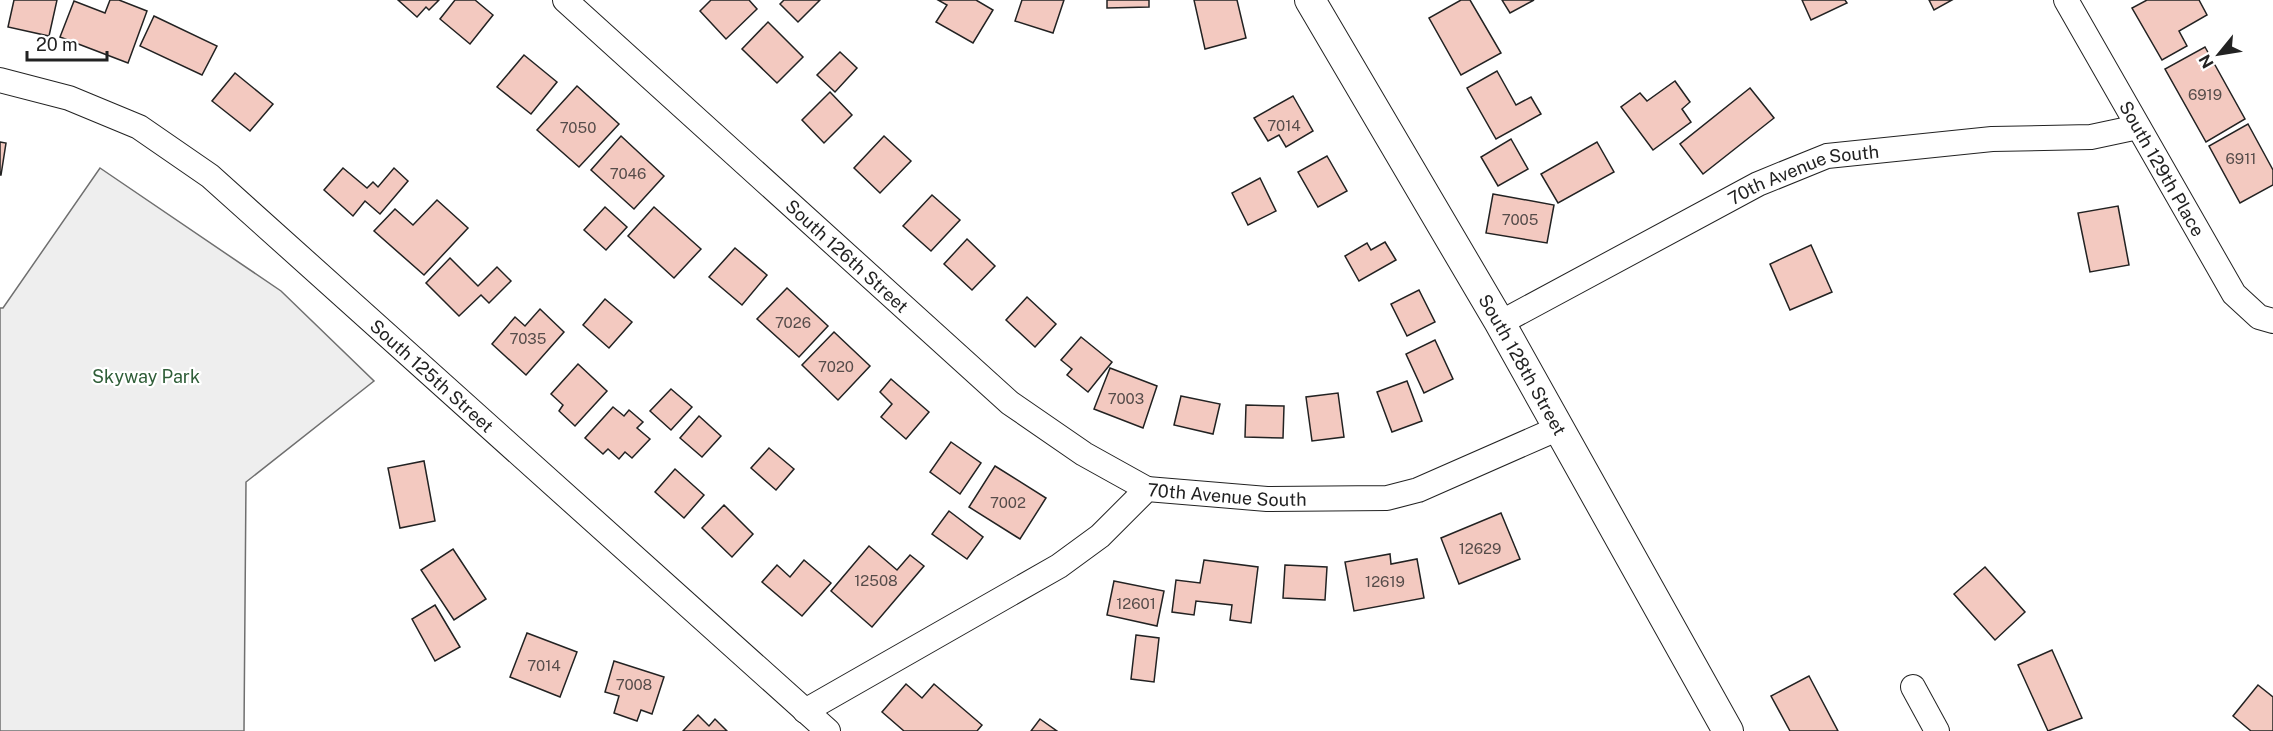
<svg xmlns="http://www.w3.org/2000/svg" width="2273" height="731" font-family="'Public Sans',sans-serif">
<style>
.green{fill:#eee;stroke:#6f6f6f;stroke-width:1.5}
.building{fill:#f3c9c0;stroke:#222;stroke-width:1.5}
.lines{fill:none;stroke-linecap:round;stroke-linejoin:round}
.minor-casing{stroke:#222;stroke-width:26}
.tertiary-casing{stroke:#222;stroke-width:32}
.minor{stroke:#fff;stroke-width:24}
.tertiary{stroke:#fff;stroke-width:30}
.labels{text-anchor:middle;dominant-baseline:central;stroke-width:4.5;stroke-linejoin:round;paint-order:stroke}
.number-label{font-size:15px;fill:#564c4a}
.street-label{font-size:18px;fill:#222;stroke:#fff}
.park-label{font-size:18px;fill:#2f5e38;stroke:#fff}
</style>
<rect width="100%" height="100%" fill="#fff"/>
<path class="green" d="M100,168L281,291L374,381L246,482L244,731H0V308H3Z"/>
<g class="building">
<path d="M14,0H57L49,36L8,27Z"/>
<path d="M110,0H119L147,11L128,63L60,37L74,1L105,13Z"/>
<path d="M398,0H439L429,10L426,7L417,17Z"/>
<path d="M455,0H475L493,15L470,44L440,19Z"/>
<path d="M711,0H749L757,9L726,39L700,11Z"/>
<path d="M784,0H820L798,22L780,4Z"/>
<path d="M938,0H976L993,10L973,43L936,22L947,5Z"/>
<path d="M1022,0H1064L1053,33L1015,21Z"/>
<path d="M1107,0H1149V7L1107,8Z"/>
<path d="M1194,0H1237L1246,38L1205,49Z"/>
<path d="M1461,0H1470L1501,53L1461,75L1429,18Z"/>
<path d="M1502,0H1534L1510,13Z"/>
<path d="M1802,0H1845L1847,3L1811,20Z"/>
<path d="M1929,0H1952L1934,10Z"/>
<path d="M2147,0H2199L2207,15L2179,31L2187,46L2162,60L2132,8Z"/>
<path d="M154,16L217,46L202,75L140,46Z"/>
<path d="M768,22L803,57L777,83L742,49Z"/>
<path d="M2205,47L2245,119L2206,142L2165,69Z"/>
<path d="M840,52L857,68L835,92L817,75Z"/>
<path d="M524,55L557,82L531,114L497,87Z"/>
<path d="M1497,71L1516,105L1531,97L1541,114L1496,139L1467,88Z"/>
<path d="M235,73L273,104L250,131L212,101Z"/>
<path d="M1675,81L1690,102L1682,109L1691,122L1653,150L1621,107L1640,93L1647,101Z"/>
<path d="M577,86L619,124L579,167L537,130Z"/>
<path d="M1750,88L1774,118L1703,174L1680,144Z"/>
<path d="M830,92L852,115L824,143L802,120Z"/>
<path d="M1293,96L1313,131L1286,147L1279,135L1268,141L1254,118Z"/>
<path d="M2248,124L2273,170V185L2240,203L2209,146Z"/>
<path d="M621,136L664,176L634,209L591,170Z"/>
<path d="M884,136L911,161L880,193L854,168Z"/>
<path d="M1511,139L1528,169L1498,186L1481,157Z"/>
<path d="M0,142L6,143L1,175H0Z"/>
<path d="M1597,142L1614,172L1558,203L1541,174Z"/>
<path d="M1327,156L1347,191L1318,207L1298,172Z"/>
<path d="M343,168L367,188L373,182L378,187L394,168L408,181L380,214L365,201L353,216L324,190Z"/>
<path d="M1260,178L1276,211L1248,225L1232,193Z"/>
<path d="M1493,194L1554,205L1547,243L1486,233Z"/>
<path d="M932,195L960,220L931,251L903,226Z"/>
<path d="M437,200L468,228L424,275L374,231L395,209L413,225Z"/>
<path d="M2118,206L2129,265L2090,272L2078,213Z"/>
<path d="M605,207L627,227L606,250L584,230Z"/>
<path d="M654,207L701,249L674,278L628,236Z"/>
<path d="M967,239L995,266L972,290L944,264Z"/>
<path d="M1385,242L1396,260L1359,281L1345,256L1367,243L1371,250Z"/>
<path d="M1811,245L1832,292L1790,310L1770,264Z"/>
<path d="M735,248L767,275L742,305L709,277Z"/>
<path d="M450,258L478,286L497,267L511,281L489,303L481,295L459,316L426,283Z"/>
<path d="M787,288L828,326L799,357L757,319Z"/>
<path d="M1419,290L1435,322L1407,336L1391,304Z"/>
<path d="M1027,297L1056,324L1035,347L1006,320Z"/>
<path d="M605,299L632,322L609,348L583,325Z"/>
<path d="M540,309L564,332L526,375L492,344L515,317L525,326Z"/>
<path d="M834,332L870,366L838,400L802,365Z"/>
<path d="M1081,337L1112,362L1088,392L1067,375L1072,369L1061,360Z"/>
<path d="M1435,340L1453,379L1424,393L1406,354Z"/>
<path d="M578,364L607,391L575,426L559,411L563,405L551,394Z"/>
<path d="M1110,368L1157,386L1143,428L1094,409Z"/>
<path d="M891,379L929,412L906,439L881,417L892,404L880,392Z"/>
<path d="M1407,381L1422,421L1392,432L1377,392Z"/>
<path d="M671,389L692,407L671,430L650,411Z"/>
<path d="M1338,393L1344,437L1312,441L1306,397Z"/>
<path d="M1181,396L1220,404L1213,434L1174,425Z"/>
<path d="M1246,405L1284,406L1283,438L1245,437Z"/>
<path d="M613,407L624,416L629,410L643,422L637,428L650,439L632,458L625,452L619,459L608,449L603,454L585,438Z"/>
<path d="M699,416L721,436L702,457L680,438Z"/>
<path d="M951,442L981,463L960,494L930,472Z"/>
<path d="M769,448L794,469L776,490L751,468Z"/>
<path d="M424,461L435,521L400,528L388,468Z"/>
<path d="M995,466L1046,498L1020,539L969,507Z"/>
<path d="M675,469L704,495L684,518L655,492Z"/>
<path d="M724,505L753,534L732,557L702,528Z"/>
<path d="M949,511L983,537L967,559L932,534Z"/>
<path d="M1501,513L1520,559L1459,584L1441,538Z"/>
<path d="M869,546L897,570L910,555L924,566L872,627L831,591Z"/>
<path d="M453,549L486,599L454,620L421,570Z"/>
<path d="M1390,554L1391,564L1417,559L1424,598L1354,611L1345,562Z"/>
<path d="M804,560L831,583L802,616L762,582L777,565L790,577Z"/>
<path d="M1204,560L1258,567L1251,623L1230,620L1232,605L1196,601L1194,615L1172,612L1176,580L1200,583Z"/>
<path d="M1285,565L1327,567L1325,600L1283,598Z"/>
<path d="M1985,567L2025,612L1995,640L1954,594Z"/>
<path d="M1114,581L1164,591L1157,626L1107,615Z"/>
<path d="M435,605L460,647L435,661L412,619Z"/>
<path d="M527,633L577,652L560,697L510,677Z"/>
<path d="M1136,635L1159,638L1154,682L1131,679Z"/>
<path d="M2052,650L2082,718L2048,731L2018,665Z"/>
<path d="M614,661L664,677L652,714L641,710L637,721L614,713L619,696L605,692Z"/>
<path d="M1809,676L1838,731H1790L1771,696Z"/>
<path d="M906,684L922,698L934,684L982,725L977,731H904L882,712Z"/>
<path d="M2258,685L2273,697V731H2251L2233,716Z"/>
<path d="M698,715L709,726L715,719L727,731H683Z"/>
<path d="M1040,719L1057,731H1031Z"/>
</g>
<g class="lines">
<g class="minor-casing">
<g id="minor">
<path id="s1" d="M565,0L1010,403L1084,454L1147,489"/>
<path id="s2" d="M2066,0L2234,294L2259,317L2273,321"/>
<path id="s3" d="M0,80L69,98L139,127L210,176L828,731"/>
<path id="s4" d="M1500,323L1758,184L1827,156L1992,139L2091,137L2138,127"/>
<path d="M1913,687L1937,731"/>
<path id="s5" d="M805,711L1059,566L1100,536L1147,489L1267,499L1387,498L1418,490L1559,428"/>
</g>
</g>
<g class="tertiary-casing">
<g id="tertiary">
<path id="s6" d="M1310,0L1500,323L1728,731"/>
</g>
</g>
<use href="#minor" class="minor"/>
<use href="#tertiary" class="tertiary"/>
</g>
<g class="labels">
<g class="number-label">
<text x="2205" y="94">6919</text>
<text x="1284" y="125">7014</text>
<text x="578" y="127">7050</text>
<text x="2241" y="158">6911</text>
<text x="628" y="173">7046</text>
<text x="1520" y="219">7005</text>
<text x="793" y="322">7026</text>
<text x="528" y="338">7035</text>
<text x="836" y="366">7020</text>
<text x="1126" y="398">7003</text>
<text x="1008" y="502">7002</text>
<text x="1480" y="548">12629</text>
<text x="876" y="580">12508</text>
<text x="1385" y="581">12619</text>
<text x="1136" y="603">12601</text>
<text x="544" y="665">7014</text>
<text x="634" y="684">7008</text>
</g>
<g class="street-label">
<text stroke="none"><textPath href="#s2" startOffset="194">South 129th Place</textPath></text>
<text stroke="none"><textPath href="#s4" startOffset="340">70th Avenue South</textPath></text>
<text stroke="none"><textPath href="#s1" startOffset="381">South 126th Street</textPath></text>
<text stroke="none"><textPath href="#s6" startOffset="422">South 128th Street</textPath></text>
<text stroke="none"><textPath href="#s3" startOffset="532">South 125th Street</textPath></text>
<text stroke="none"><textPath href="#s5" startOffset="490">70th Avenue South</textPath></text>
</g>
<g class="park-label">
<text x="146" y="376">Skyway Park</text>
</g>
</g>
<g transform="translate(2219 54) rotate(240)" stroke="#ffffff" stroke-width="4.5" paint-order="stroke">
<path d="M0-4.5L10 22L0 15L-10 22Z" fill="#222222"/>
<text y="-9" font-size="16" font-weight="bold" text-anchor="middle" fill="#222222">N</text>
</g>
<path d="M27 51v9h80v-9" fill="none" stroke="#222222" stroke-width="3"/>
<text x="36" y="51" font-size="18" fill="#222222" stroke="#ffffff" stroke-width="4.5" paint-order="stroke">20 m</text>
</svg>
